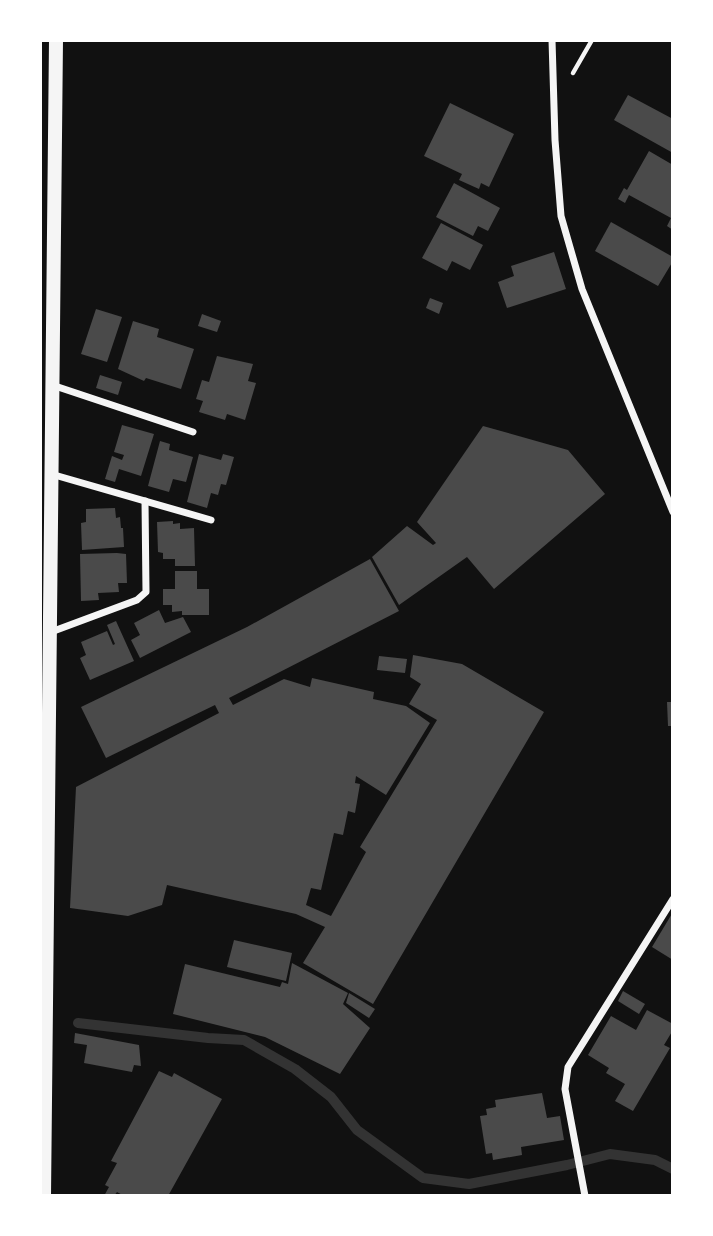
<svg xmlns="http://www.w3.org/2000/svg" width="713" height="1236" font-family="Poppins,sans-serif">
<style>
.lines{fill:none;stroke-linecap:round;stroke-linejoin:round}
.stream{stroke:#333;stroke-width:10}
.building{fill:#4a4a4a}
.path{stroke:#f5f5f5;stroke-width:4.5}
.minor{stroke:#f5f5f5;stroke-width:7}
.secondary{stroke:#f5f5f5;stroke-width:14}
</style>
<rect width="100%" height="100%" fill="#111"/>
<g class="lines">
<path class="stream" d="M78,1023L208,1038L244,1040L295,1069L331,1097L357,1130L423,1178L469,1184L567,1165L610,1154L655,1160L673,1169"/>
</g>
<g class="building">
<path d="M628,95L673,119V153L614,120Z"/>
<path d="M450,103L514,134L489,187L481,183L479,189L459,180L462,174L424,156Z"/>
<path d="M649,151L673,165V230L667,226L671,218L629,195L625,203L618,199L624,188L627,190Z"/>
<path d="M454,183L500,208L488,231L478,226L473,236L436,217Z"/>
<path d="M611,222L673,257V261L658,286L595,251Z"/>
<path d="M441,223L483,245L470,270L452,261L447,271L422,258Z"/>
<path d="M554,252L566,289L507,308L498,282L514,276L511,266Z"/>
<path d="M430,298L443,303L439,314L426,308Z"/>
<path d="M96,309L122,317L107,362L81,354Z"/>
<path d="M202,314L221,321L217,332L198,326Z"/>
<path d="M133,321L159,329L157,337L194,349L181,389L146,378L144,381L118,369Z"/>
<path d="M217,356L253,364L248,381L256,383L245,420L227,414L225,420L199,412L203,401L196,399L202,380L209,382Z"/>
<path d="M100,375L122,382L118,395L96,388Z"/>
<path d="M122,425L154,434L141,476L119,469L115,482L105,479L112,456L122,460L124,455L114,452Z"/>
<path d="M483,426L568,450L605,494L494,589L467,557L399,605L372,557L407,526L433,545L436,543L417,522Z"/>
<path d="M160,441L170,444L169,450L193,457L186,482L173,479L169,492L148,486Z"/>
<path d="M199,454L221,460L223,454L234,457L226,485L221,484L218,495L211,493L207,508L187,502Z"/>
<path d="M115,508L116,518L120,517L121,528H123L124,547L82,550L81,523L86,522V509Z"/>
<path d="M173,521V524L180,523V529L194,528L195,566H175V559H163V553L158,552L157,522Z"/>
<path d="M117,553L126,554L127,583H118L119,592L98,593L99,600L81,601L80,554Z"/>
<path d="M370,559L399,611L229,698L233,705L284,679L310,687L312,678L374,692L373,699L406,706L430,723L386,795L356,776L355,783L360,784L355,813L348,811L343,835L334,833L321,890L311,888L306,905L331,916L366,852L360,847L437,720L409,704L421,684L410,677L413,655L462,664L544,712L373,1004L303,963L325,927L296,914L167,885L162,905L128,916L70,908L76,787L219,713L215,705L106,758L81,707L247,627Z"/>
<path d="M175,571H197V589H209V615H182V611L172,612V605H163V589H175Z"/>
<path d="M159,610L165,623L183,617L191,632L140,658L131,640L140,635L134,623Z"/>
<path d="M116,621L134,661L90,680L80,658L86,655L81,642L107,631L113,645L115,644L107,625Z"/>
<path d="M379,656L407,659L405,673L377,670Z"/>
<path d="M667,702H673V726H668Z"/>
<path d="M673,912V960L652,947Z"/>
<path d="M234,940L292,953L286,981L227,967Z"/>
<path d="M292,963L348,993L343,1004L370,1028L340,1074L265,1037L173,1014L185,964L280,987L282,982L288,984Z"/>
<path d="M623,991L645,1004L639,1014L618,1001Z"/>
<path d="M349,993L375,1009L369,1018L346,1003Z"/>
<path d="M647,1010L673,1024V1030L664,1045L670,1048L633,1111L615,1101L625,1084L606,1073L609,1068L588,1055L611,1016L636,1030Z"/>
<path d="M75,1033L139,1045L141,1066L134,1065L132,1072L84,1063L87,1045L74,1043Z"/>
<path d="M159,1071L172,1077L174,1073L222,1099L168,1196H124L117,1192L114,1196H104L109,1187L105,1185L117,1163L111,1161Z"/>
<path d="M542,1093L547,1118L560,1116L564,1140L521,1147L522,1155L493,1160L492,1153L486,1154L480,1116L487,1115L486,1109L496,1107L495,1100Z"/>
</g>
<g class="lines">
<path class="path" d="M573,73L592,40"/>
<g class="minor">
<path d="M552,40L555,140L561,216L582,289L673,512"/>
<path d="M52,385L193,432"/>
<path d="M51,474L211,520"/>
<path d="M51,632L137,600L146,592L145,501"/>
<path d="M585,1196L565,1089L568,1067L673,899"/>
</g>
<path class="secondary" d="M44,1196L56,40"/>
</g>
<rect width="713" height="1236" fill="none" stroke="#ffffff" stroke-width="84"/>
</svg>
